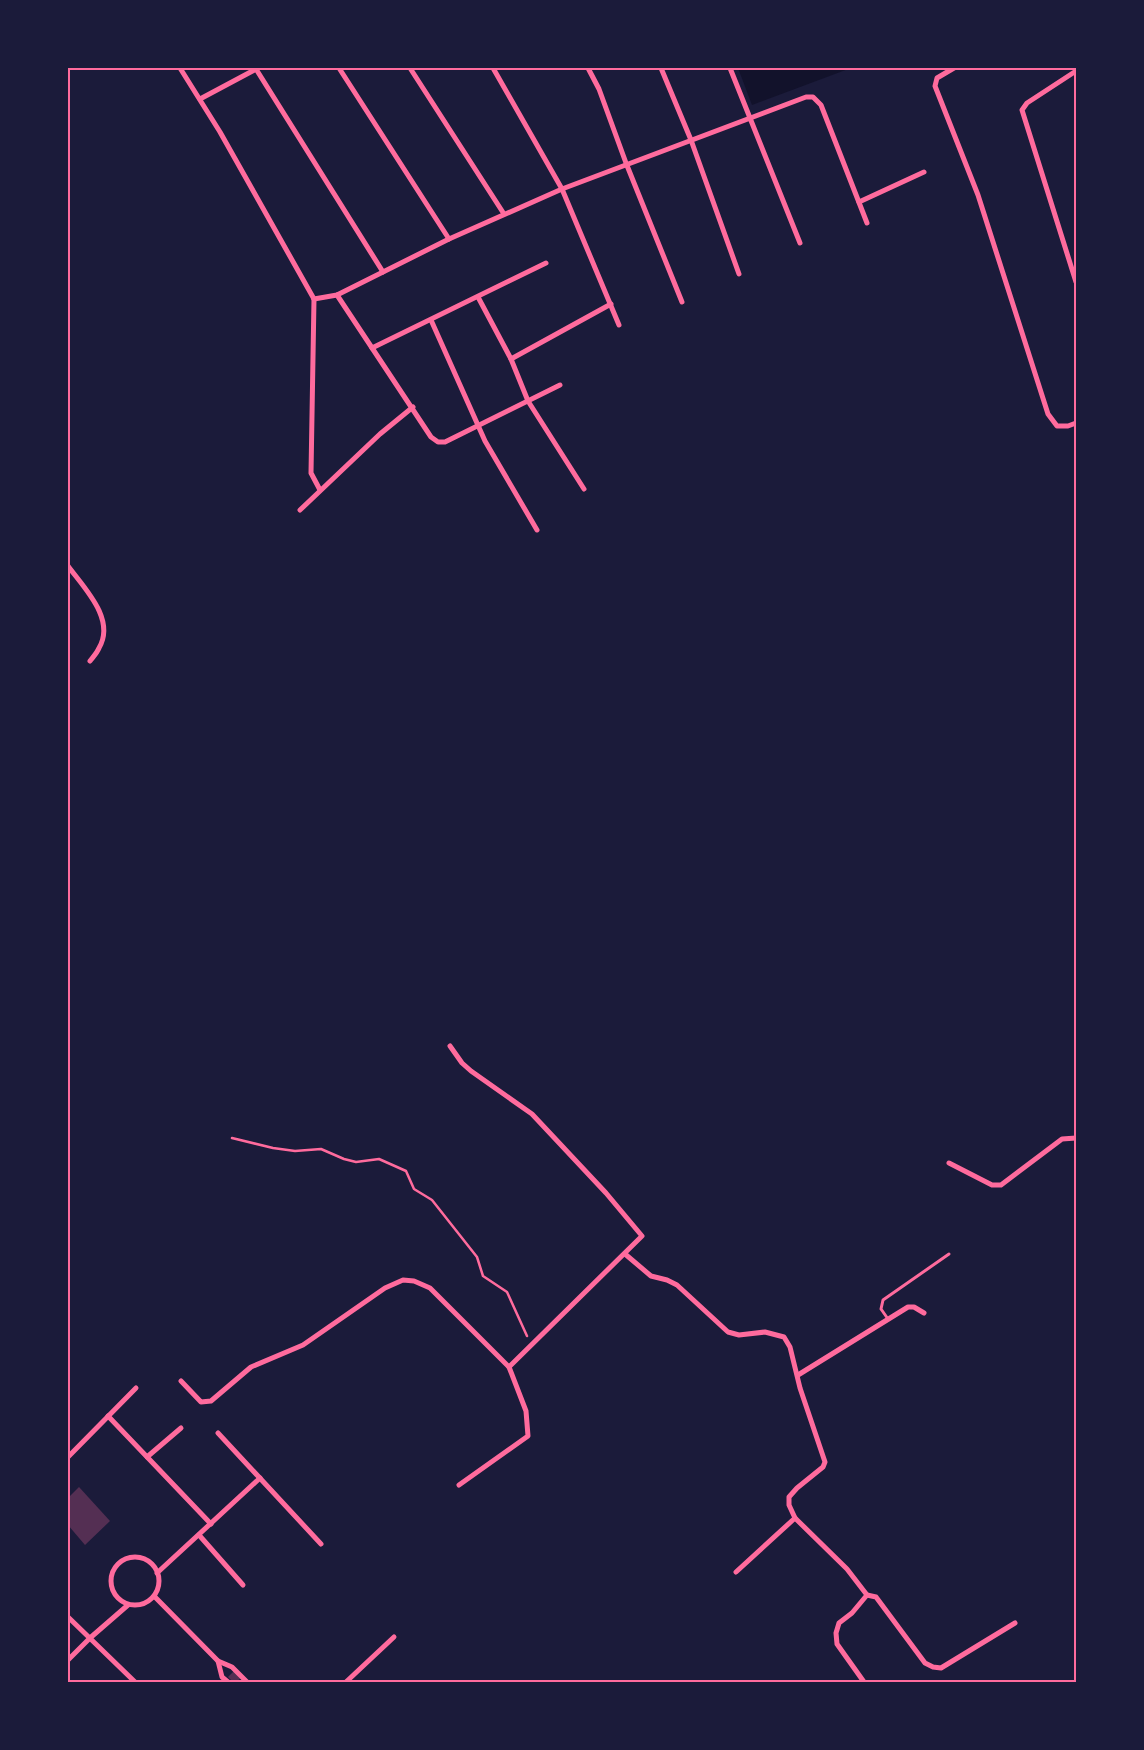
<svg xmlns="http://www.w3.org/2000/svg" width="1144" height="1750" font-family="'Public Sans',sans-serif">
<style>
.water{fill:#12122b}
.building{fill:#542f53}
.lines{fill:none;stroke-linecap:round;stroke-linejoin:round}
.path{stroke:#ff6b9d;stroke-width:2.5}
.service{stroke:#ff6b9d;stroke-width:3}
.minor{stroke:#ff6b9d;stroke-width:5}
.neatline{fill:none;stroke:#ff6b9d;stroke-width:2}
</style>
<rect width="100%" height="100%" fill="#1b1b3a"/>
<path class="water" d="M738,68H851L752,105Z"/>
<g class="building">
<path d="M79,1487L110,1521L85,1545L68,1525V1498Z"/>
<path d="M234,1671L241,1678L236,1682H233L228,1677Z"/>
</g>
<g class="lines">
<path class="path" d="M232,1138L273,1148L295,1151L321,1149L344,1159L356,1162L379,1159L406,1171L414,1189L432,1200L477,1257L483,1276L507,1292L527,1336"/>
<path class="service" d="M888,1319L881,1309L883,1300L949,1254"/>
<g class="minor">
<path d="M180,68L220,132L314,299"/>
<path d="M339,68L449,239"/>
<path d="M410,68L504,214"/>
<path d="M493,68L562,189L619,325"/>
<path d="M588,68L599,89L626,163L682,302"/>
<path d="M661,68L691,140L739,274"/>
<path d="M730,68L800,243"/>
<path d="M954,68L937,78L935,86L978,195L1048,414L1057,426H1068L1076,423"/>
<path d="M256,69L383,272"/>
<path d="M1076,71L1027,103L1022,110L1076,282"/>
<path d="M200,99L258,68"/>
<path d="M859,202L924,172"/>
<path d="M337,295L431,437L438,442H445L560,385"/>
<path d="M478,297L511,359L528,401L584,489"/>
<path d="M314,299L337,295L449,239L562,189L806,97H813L821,105L867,223"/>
<path d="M314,299L311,473L320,490"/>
<path d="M431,320L485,441L537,530"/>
<path d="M372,348L546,263"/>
<path d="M511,359L611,304"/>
<path d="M300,510L380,434L413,407"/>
<path d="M68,566C84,588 116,619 99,648C97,653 93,657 90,661"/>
<path d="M450,1046L462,1063L471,1071L532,1114L606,1193L642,1236L509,1367"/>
<path d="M949,1163L992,1185H1001L1062,1139L1076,1138"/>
<path d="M625,1254L651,1276L667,1280L677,1285L728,1332L739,1335L765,1332L784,1337L790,1347L800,1388L825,1462L823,1467L797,1488L789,1497V1505L795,1518L847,1569L867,1595L852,1613L839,1623L836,1633L837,1644L864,1682"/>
<path d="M798,1375L908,1307H914L924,1313"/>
<path d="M181,1381L201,1402L211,1401L251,1367L303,1345L385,1288L403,1280L414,1281L430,1288L509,1367L526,1411L528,1436L459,1485"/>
<path d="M108,1416L211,1524"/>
<path d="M218,1433L321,1544"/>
<path d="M68,1457L136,1388"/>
<path d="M147,1457L181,1428"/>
<path d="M199,1535L243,1585"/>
<circle cx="135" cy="1581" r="24"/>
<path d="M736,1572L795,1518"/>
<path d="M157,1573L260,1478"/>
<path d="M867,1595L876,1597L925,1663L933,1667L941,1668L1015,1623"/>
<path d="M154,1596L218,1661L232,1667L247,1682"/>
<path d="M68,1617L135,1682"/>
<path d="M68,1660L90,1638L128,1605"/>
<path d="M218,1661L222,1677L228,1682"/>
<path d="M346,1682L394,1637"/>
</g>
</g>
<rect width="1144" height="1750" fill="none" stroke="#1b1b3a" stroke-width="138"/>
<rect x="69" y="69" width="1006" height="1612" class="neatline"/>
</svg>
